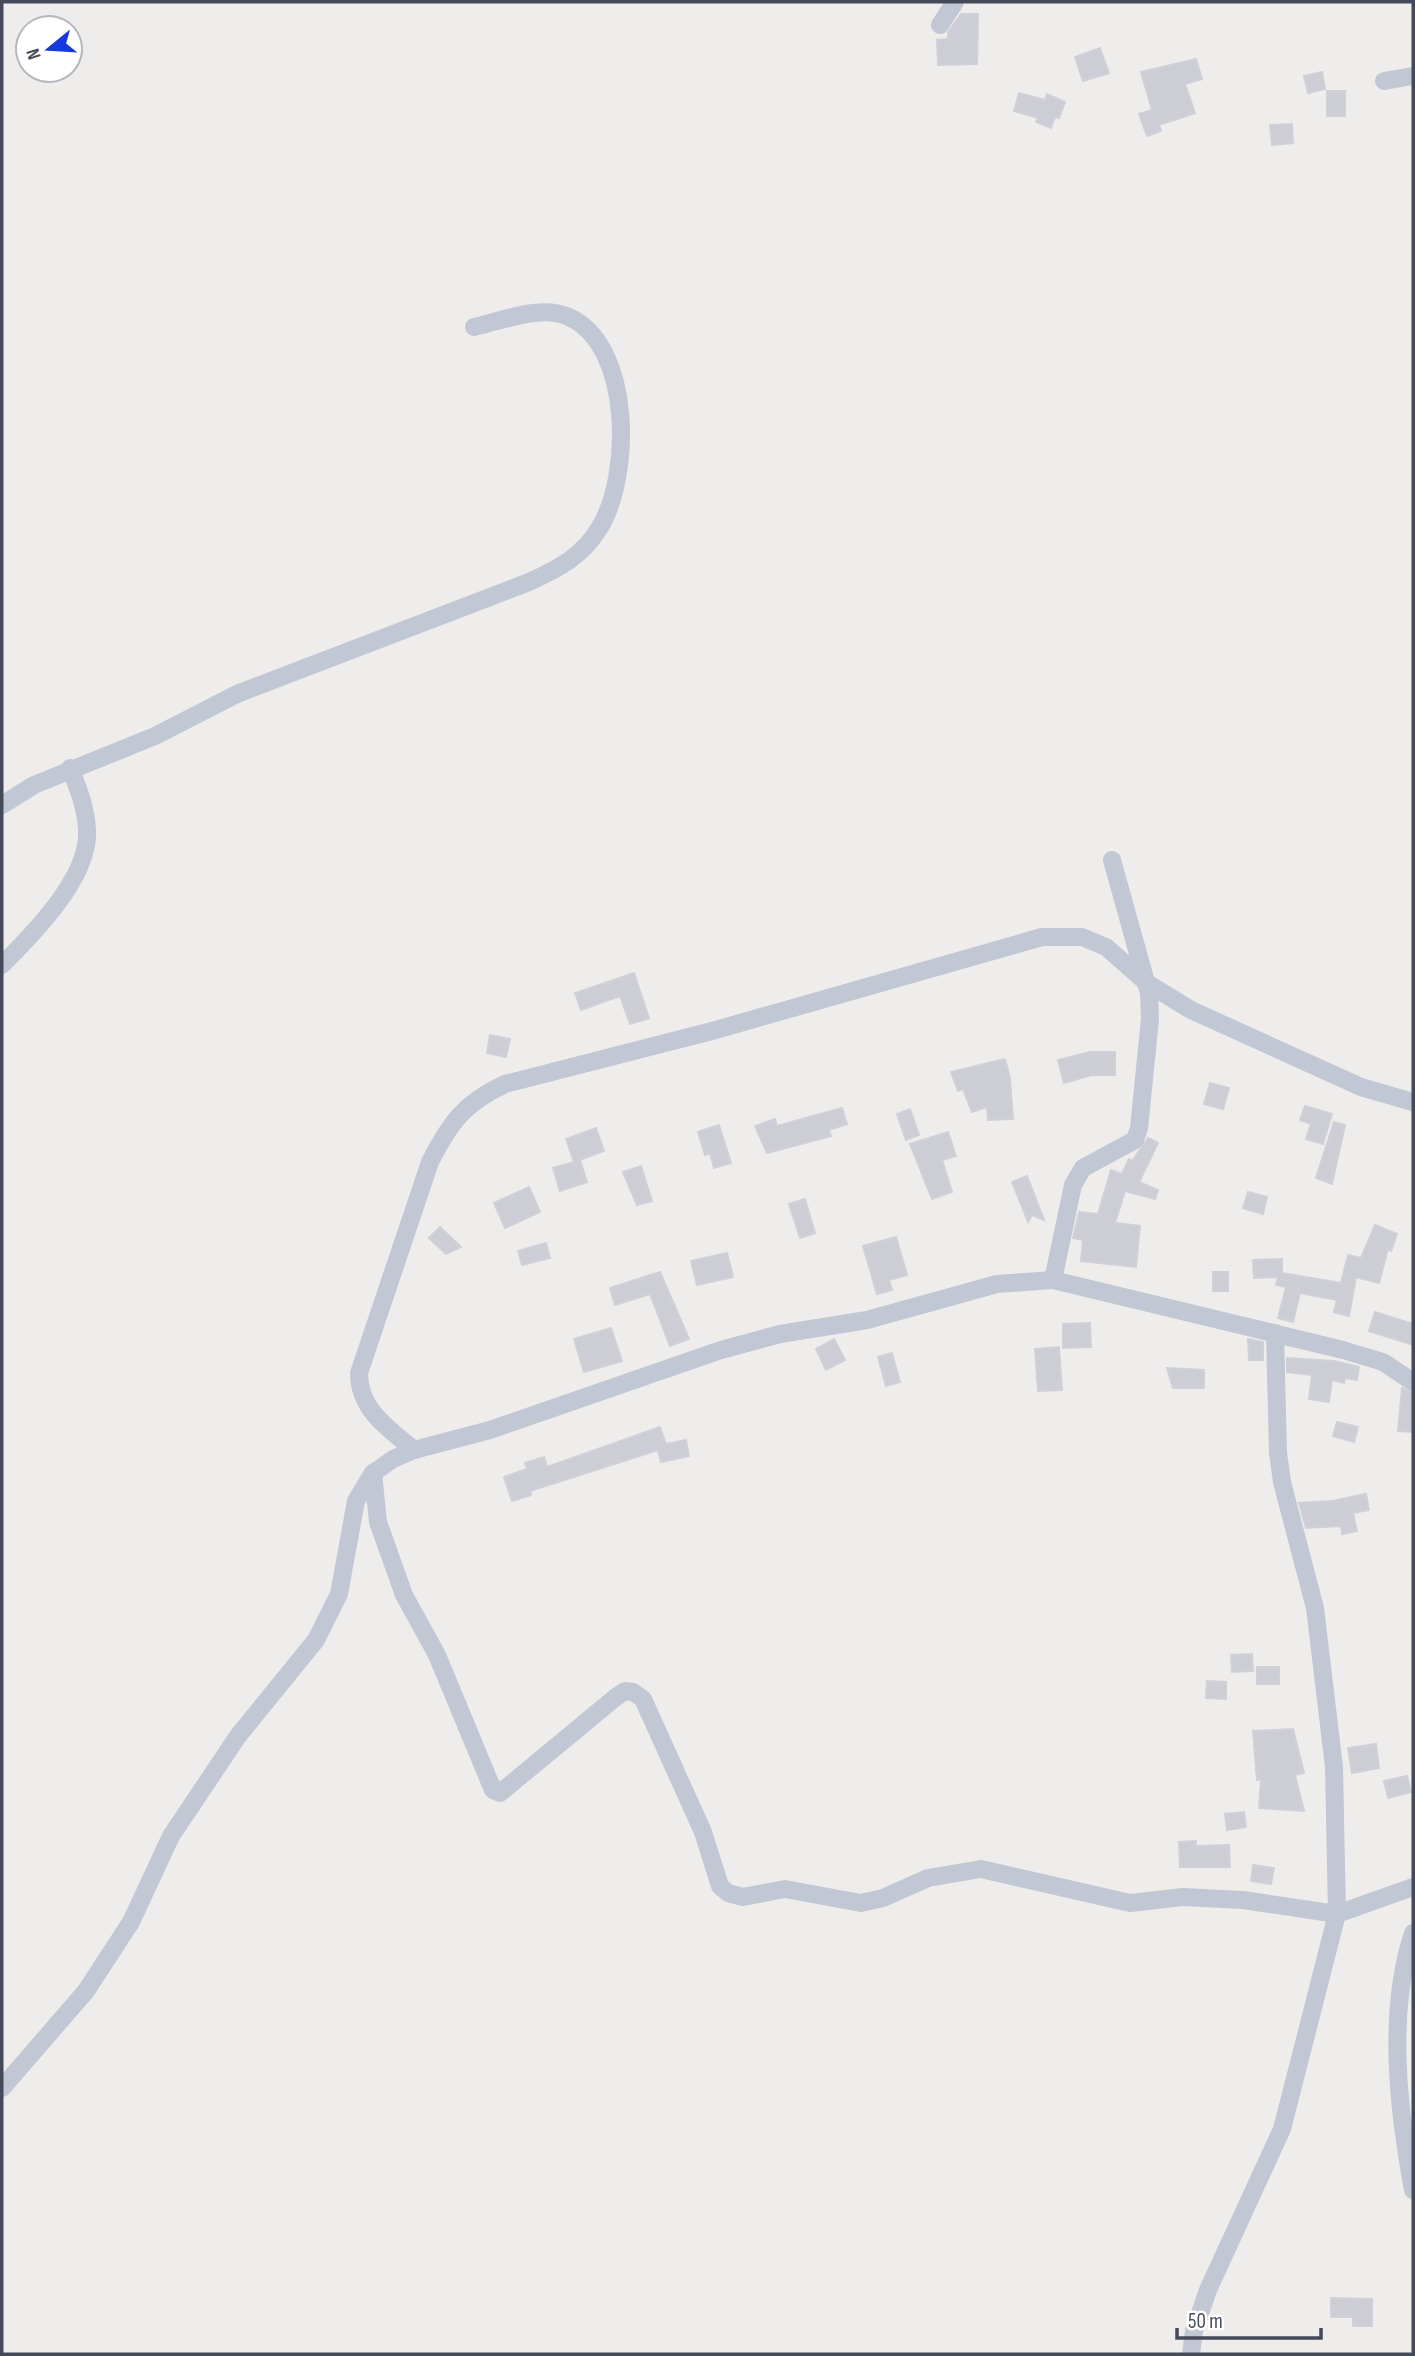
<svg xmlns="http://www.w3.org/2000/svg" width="1415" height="2356" font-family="'Sofia Sans Condensed',sans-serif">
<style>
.building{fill:#cccdd5;stroke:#d0d0d9;stroke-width:2}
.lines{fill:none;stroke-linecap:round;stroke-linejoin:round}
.street{stroke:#c2c7d4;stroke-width:18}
</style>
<rect width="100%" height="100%" fill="#efedec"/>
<g class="building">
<path d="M961,14H978L977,64L938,65L937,40L948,39V32Z"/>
<path d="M1100,48L1109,73L1083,81L1075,57Z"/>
<path d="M1196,59L1202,79L1185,84L1195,113L1159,125L1161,131L1147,136L1139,114L1152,110L1141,72Z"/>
<path d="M1322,72L1325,89L1308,93L1304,76Z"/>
<rect x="1327" y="91" width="18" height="25"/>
<path d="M1019,93L1045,100L1047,94L1065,102L1059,118L1055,117L1051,128L1036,122L1038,118L1014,111Z"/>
<path d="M1292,124L1293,143L1272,145L1270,125Z"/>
<path d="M634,973L649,1018L630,1024L620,996L581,1010L575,993Z"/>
<path d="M490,1035L510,1039L506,1057L487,1053Z"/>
<path d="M1090,1052H1115V1075H1092L1064,1083L1058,1060Z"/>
<path d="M1005,1059L1010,1078L1013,1119L988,1120L987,1107L972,1112L963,1089L958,1091L951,1072Z"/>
<path d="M1210,1083L1229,1088L1223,1109L1204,1104Z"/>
<path d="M1305,1106L1332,1114L1323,1144L1306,1139L1311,1124L1300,1120Z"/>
<path d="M842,1108L847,1124L829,1130L831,1136L767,1153L755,1126L775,1119L777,1126Z"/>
<path d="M910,1109L919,1135L906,1140L897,1114Z"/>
<path d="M1334,1122L1345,1125L1332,1184L1316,1178Z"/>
<path d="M719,1125L731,1163L714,1168L710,1153L705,1155L698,1132Z"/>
<path d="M596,1128L604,1151L577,1161L580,1160L587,1182L560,1191L553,1168L574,1162L566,1139Z"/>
<path d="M948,1132L956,1156L942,1160L952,1192L932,1199L910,1144Z"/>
<path d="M1148,1138L1158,1143L1139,1182L1158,1190L1155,1199L1125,1191L1115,1223L1140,1226L1136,1267L1081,1261L1083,1240L1073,1238L1079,1212L1098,1214L1111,1170L1122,1174L1129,1159L1132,1161Z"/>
<path d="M641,1166L652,1201L637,1205L623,1172Z"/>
<path d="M1027,1176L1044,1220L1032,1215L1028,1222L1012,1182Z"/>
<path d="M529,1187L540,1212L505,1228L494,1203Z"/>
<path d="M1248,1192L1267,1197L1263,1214L1243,1208Z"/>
<path d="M805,1199L815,1233L800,1238L789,1204Z"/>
<path d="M1375,1225L1397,1234L1391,1251L1388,1249L1379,1283L1356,1277L1349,1316L1334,1312L1337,1300L1300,1293L1293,1322L1278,1318L1286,1287L1276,1285L1278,1277L1254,1278L1253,1260L1282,1259V1273L1341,1283L1348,1255L1361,1258Z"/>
<path d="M440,1227L461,1247L446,1254L429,1238Z"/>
<path d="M896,1237L907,1275L889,1280L892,1290L877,1294L863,1246Z"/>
<path d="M546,1243L550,1258L522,1265L518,1251Z"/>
<path d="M727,1253L733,1277L697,1285L691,1261Z"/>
<path d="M660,1272L689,1339L670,1346L650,1294L615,1305L610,1288Z"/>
<rect x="1213" y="1272" width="15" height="19"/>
<path d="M1375,1312L1413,1324V1345L1369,1331Z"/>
<path d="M1090,1323L1091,1347L1063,1348V1324Z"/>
<path d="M611,1328L622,1361L584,1372L574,1339Z"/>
<path d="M834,1339L845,1360L826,1370L816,1349Z"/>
<path d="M1248,1339L1263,1342V1360H1249Z"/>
<path d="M1059,1347L1062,1390L1038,1391L1035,1349Z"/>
<path d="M892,1353L900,1382L886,1386L878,1357Z"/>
<path d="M1287,1358L1334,1361L1359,1367L1357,1380L1345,1378L1344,1383L1332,1380L1329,1402L1309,1399L1312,1375L1287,1372Z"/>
<path d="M1167,1368L1204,1370V1388H1173Z"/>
<path d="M1402,1388L1413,1393V1432L1398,1431Z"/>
<path d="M1337,1422L1358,1427L1354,1442L1333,1436Z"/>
<path d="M660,1427L666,1444L686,1440L689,1456L661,1462L658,1450L530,1491L531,1495L512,1501L504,1477L527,1469L525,1463L544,1457L547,1467Z"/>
<path d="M1366,1494L1369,1510L1353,1513L1357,1531L1342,1534L1341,1526L1306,1528L1299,1503L1332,1501Z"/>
<path d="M1252,1654L1253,1671L1232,1672L1231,1655Z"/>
<rect x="1257" y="1667" width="22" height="17"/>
<path d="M1207,1681L1226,1682V1699L1206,1698Z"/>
<path d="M1293,1729L1304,1773L1295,1775L1304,1811L1259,1808L1261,1779L1257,1780L1253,1731Z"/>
<path d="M1376,1744L1379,1768L1352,1773L1348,1748Z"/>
<path d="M1407,1776L1411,1792L1388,1798L1384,1781Z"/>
<path d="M1244,1812L1246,1827L1227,1830L1225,1814Z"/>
<path d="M1196,1841V1846L1229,1845L1230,1867H1180L1179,1842Z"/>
<path d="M1253,1865L1274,1868L1271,1884L1251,1881Z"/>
<path d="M1331,2298L1372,2299V2326H1353V2317H1331Z"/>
</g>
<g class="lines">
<g class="street">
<path d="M940,25L955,2"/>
<path d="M1384,81L1413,76"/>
<path d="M2,805L34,785L155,736L237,694L529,582C558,569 583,556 600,527C631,476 633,346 569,317C541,304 502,321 474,327"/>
<path d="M2,965C33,934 90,877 87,830C86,807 78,788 70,768"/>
<path d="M1053,1280L1073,1185L1083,1168L1135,1140L1139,1128L1150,1019L1149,993L1112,860"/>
<path d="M414,1450C388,1428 359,1410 359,1373L430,1162C450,1123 464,1103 505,1084L712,1031L1042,937H1082L1106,947L1147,983L1191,1010L1361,1087L1413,1102"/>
<path d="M373,1473L378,1522L404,1595L437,1655L493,1790L500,1793L616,1697L625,1691L633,1692L643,1699L703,1832L720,1886L728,1893L743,1897L785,1889L861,1903L883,1898L928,1878L981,1869L1130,1903L1183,1897L1243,1900L1337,1914L1413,1887"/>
<path d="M1413,1933C1387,2012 1398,2109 1413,2190"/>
<path d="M2,2088L86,1991L131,1922L171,1836L238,1736L316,1640L339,1594L356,1501L373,1473L393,1459L414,1450L490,1430L721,1350L780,1334L867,1320L997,1284L1053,1280L1343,1350L1383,1362L1413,1382"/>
<path d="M1191,2354L1194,2331L1208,2290L1282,2129L1337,1914L1334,1767L1315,1608L1282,1482L1278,1453L1275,1333"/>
</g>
</g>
<rect width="1415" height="2356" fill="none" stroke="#454a5a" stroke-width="7"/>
<g transform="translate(49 49) rotate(252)"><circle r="33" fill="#ffffff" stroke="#b5b7bd" stroke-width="2"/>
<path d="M0-5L12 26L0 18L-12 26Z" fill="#1538e1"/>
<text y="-10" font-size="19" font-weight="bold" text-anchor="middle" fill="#454a5a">N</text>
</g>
<path d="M1177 2328v10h144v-10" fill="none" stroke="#454a5a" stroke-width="3.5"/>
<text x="1188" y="2328" font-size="21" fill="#454a5a" stroke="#ffffff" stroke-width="5" paint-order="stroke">50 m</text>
</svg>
